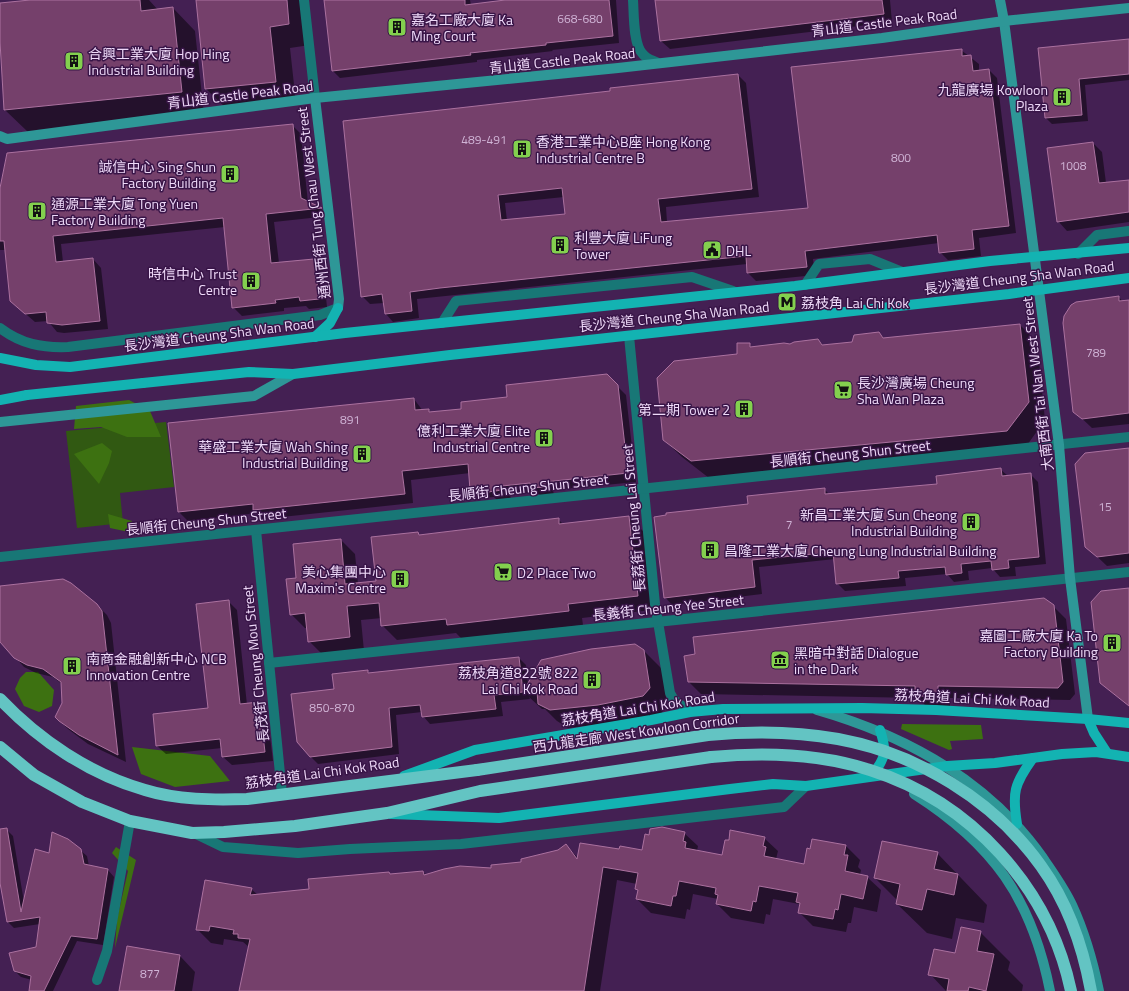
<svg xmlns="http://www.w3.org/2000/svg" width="1129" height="991" font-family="'Titillium Web','Noto Sans TC',sans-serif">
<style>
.green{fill:#315912}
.forest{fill:#3d7111}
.shadow{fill:#0007;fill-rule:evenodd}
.building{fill:#75406b;stroke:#ab719f;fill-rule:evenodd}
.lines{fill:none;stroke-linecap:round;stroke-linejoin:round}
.street{stroke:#187776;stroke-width:10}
.secondary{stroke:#2e9797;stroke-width:10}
.primary{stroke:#13b3b2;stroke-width:10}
.highway{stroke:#63c4c3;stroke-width:12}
.primary-bridge{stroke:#13b3b2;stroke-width:10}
.highway-bridge{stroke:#63c4c3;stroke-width:12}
.labels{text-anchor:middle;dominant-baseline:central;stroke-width:3;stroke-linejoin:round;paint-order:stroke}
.number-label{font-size:12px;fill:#d0b4d6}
.poi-label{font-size:14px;fill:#efdaf9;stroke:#391548;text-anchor:start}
.street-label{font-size:14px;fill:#efdaf9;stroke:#391548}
</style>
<rect width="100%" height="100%" fill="#442053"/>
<path class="green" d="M166,422L174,487L120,493L123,523L77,528L66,431Z"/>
<g class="forest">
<path d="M129,400L150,411L161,437H127L101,427L74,429L76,406Z"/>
<path d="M102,443L112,451L109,463L99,484L74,454Z"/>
<path d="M108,514L132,521L129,532L110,528Z"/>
<path d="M26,672H38L54,690L52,706L39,712L24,706L15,689L20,678Z"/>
<path d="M902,724L981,725L983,739L950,741L952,749L949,750L901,729Z"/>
<path d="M132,747L210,756L230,781L175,787L141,774Z"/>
<path d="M116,847L136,860L115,948L117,919L128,871L112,853Z"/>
</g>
<g class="shadow">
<path d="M40,0H149L158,10L173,8L195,31L204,114L28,132L5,110L0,4Z"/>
<path d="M197,0H305L310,45L290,48L296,103L228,110L206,89Z"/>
<path d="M325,0H470L471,5L514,0H616L619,43L552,50L553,51L477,60V62L340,78L333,71Z"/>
<path d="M656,0H890L892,22L670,49L661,41Z"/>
<path d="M1129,40V80L1085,85L1088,121L1052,124L1046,118L1039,49Z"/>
<path d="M961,50L979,64V71L989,70L997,78L1016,233L979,238L981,256L948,260L940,252L939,243L813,259L815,275L756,281L748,273L747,264L417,299L419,318L393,322L386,314L384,303L370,304L362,296L611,92L738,75L746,83L759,197L666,207L667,222L809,208ZM564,197L567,215L507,221L505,203Z"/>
<path d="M292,125L301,134L308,203L321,209L329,216L274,222L279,263L314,260L323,268L327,307L309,309L306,306L284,308V311L242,316L233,307L225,227L61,244L63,262L93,259L101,268L108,329L64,333L57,332L48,321L35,322L20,309L6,250H0V193Z"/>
<path d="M1093,143L1102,152L1106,183L1129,181V222L1067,231L1058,221Z"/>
<path d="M1119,297L1123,302L1129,301V424L1092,428L1074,411Z"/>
<path d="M1020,325L1037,342L1045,420L1025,448L709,478L682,457L664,440L749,344L752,347L790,345L818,340L824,346L853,343L879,333L885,339Z"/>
<path d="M607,376L626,395L636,482L553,490L554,495L541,496L536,492L510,495L511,499L498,501L494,497L480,498L471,489L470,473L411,480L413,503L263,519L258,513L188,521L179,512L414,399L423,411L429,410L432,413L463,410Z"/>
<path d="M1129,449V563L1107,566L1086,546Z"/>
<path d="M1000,469L1008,476L1030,474L1038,482L1046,564L1015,567L1016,576L1000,577L992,568L968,571L969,580L954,582L947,574L905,578L906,586L845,591L837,583L835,559L759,567L762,594L672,605L665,597L749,505L824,489L830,495L938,484Z"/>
<path d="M629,517L643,531L652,610L582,618L583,625L462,639L456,633L397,640L382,625V618L361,620L364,651L323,655L309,641L307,628H305L291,614L297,579L341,540L355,554L358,584L377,582L418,533L420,535L558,519L563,524Z"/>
<path d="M0,588L98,606L107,615L111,623L126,762L88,744L68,729L59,720L63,704L62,684L53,677L36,673L24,667L0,640Z"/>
<path d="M228,601L237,610L247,705L259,704L267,712L273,761L232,765L223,757L222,748L166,754L157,746L209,709Z"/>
<path d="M1053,606L1066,619L1075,694L1070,700L950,698V708H928L918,698L701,694L689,682Z"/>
<path d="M644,651L662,669L667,705L661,714L617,722L568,728L557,721L545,709H542L529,697L530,699L501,702L503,716L430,724L423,716L422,712L396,715L399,754L318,764L310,756L335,690L368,671L370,674L519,658L526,665L528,685Z"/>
<path d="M6,829L13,836L24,902L50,854L80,850L87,856L89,866L108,870L114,877L103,945L77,941L53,991H30L32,980L21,977L15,971L36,947L40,924L14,928L8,922L0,878V830Z"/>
<path d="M684,833L698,846L697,851L723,856L764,838L778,851L776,859L805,865L846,846L860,860L858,867L861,870L860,875L867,877L881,890L877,912L854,907L851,923H848L846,932L813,926L799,912V904L773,899L770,915L766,914L764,924L731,918L717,904L718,899L693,894L690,910L687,909L685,919L651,913L637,899L639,891L636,888L637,884L617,880L600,991H240L249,947L243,942L224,939L223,945L211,943L197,929L251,889L258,895L310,889L389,873L391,875L423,872L427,875L492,869L522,862L558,851L566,845L578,858L620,850L643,851Z"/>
<path d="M937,853L987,905L984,923L956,918L952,939L927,933L897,904L898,901L875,878Z"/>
<path d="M980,932L1010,962L1008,970L1023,985L1022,991H946L930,974Z"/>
<path d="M180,956L195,972L192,991H120Z"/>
</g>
<g class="building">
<path d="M30,0H140L141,11L173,7L182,92L4,110L0,42V3Z"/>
<path d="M196,0H287L289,24L270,27L276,82L205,89Z"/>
<path d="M324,0H465V5L505,0H609L613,36L546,43V45L470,53L471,55L332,71Z"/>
<path d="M655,0H882L884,14L660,41Z"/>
<path d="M1129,39V74L1079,79L1082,115L1045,118L1038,48Z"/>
<path d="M962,49V56L971,55L973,71L989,69L1009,226L972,230L974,249L939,253L937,235L805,251L807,267L747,273L746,256L440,288L410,292L412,311L385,314L382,294L361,297L343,121L610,91V88L738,74L752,189L658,199L661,222L808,208L791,67ZM562,188L565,214L501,220L498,195Z"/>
<path d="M293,124L301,198L322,208L266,214L271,263L314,259L319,299L300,301L299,297L275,300L276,303L232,308L223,218L53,236L56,262L93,258L100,321L62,325L47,323L46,312L25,314L10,301L4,241H0V188L7,153Z"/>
<path d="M1093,142L1099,183L1129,180V212L1057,222L1047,148Z"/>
<path d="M1119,296V301L1129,300V413L1082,419L1073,412L1063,323L1064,316L1071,305L1076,302Z"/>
<path d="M1020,324L1029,402L1007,431L691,461L663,440L657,378L674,361L737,354V343H750V347L784,343L790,344L794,342L818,339L822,345L852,342L854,335L879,332L883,338Z"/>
<path d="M607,374L618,385L628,473L545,482V487L531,488L530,483L502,486V490L488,492V488L470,490L468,464L402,471L405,494L253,510V504L178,512L168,423L414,398L415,410L429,409V412L461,409V402L507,397L506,385Z"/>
<path d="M1129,448V553L1097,557L1085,547L1075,464L1085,453Z"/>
<path d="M1001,468L1002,476L1031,473L1039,557L1008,560L1009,568L992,570L991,561L961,564L962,573L946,575L945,567L898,571L899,578L836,584L833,552L752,560L755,587L664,598L654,517L666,515V513L748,504L747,496L825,488V494L903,487L937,484L936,476Z"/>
<path d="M629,516L638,596L568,604L569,611L447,625L446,619L381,626L379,603L347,606L350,637L308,642L305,613L290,615L286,579L296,578L293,544L341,539L345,584L376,581L371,537L418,532L419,535L559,518V524Z"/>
<path d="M63,579L71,583L97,604L102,611L118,755L79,735L59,721L55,717L62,703L61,682L43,669L27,665L14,658L0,642V586Z"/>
<path d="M1129,588V706L1100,683L1091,602L1101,591Z"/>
<path d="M1044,598L1054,605L1063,682L1058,688L938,686V696H915V686L688,682L684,656L695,654L693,637Z"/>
<path d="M229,600L240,704L259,702L265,752L222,757L220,739L156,746L153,714L208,708L196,604Z"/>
<path d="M635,644L644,650L650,688L643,696L598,705L550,710L538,704L537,691L523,692L541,660L591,649Z"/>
<path d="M519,657L523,692L494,695L496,709L422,717L420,705L389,708L392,747L310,757L297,742L291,694L334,689L332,674L368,670V673Z"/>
<path d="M662,827L685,832L683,841L686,842L685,848L722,855L725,840H729L730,830L765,837L763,846L766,847L764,856L804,864L807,848L810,849L812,839L846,845L844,855H848L845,871L868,876L863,899L841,894L838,910L835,909L833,919L798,913L800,903L796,902L798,893L759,886L756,902L753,901L751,911L716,904L718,895L715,894L716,888L679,881L676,896H673L671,906L636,899L638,890L635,889L638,873L603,867L584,991H239L250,939L238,938V934H233L234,930L210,926L209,931L196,930L205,880L252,888L250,895L309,889L308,879L389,872L390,874L423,871L424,875L444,869L460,866L491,868V865L521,862V859L558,850L566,844L577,859L580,843L619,849L620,846L642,850L645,834L649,835L650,829Z"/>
<path d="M7,828L21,912L35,849L49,853L52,832L68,839L81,849L84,864L108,869L97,939L71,936L44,991H29L31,976L14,971L9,953L36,947L40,917L7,922L0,883V829Z"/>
<path d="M882,841L938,852L934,869L958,874L954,895L927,889L922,910L896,904L900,884L874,878Z"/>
<path d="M961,927L981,931L977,951L994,954L986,991L969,987L968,991H947L949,979L928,975L934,949L955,953Z"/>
<path d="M127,946L180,955L174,991H119Z"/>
</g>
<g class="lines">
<g class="street">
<path d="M304,0L315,98"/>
<path d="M633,0C634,13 633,43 642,53C646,59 652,60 658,63"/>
<path d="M1078,254L1097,235L1129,231"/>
<path d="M805,285L819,264L870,259L902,272"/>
<path d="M442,323L456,301L692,277L733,291"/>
<path d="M0,328C21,344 42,348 68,347L320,315L338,308"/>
<path d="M629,336L655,604L670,693L674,700L690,712"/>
<path d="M256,530L282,794"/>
<path d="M0,557L1129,437"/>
<path d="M269,663L1129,572"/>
<path d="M194,833L223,847L298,853L350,849L461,844L784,807L806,786"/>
<path d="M97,980L107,951L130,821"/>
</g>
<g class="secondary">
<path d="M1000,0L1004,21L1059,445L1070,578L1088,719"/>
<path d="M315,98L339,299L338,308"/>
<path d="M0,136L7,139L315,98L618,68L882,38L1004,21L1129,8"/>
<path d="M0,422L254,396L293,374"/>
<path d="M817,710C907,736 988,780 1043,858C1053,873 1064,888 1072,905C1084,931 1093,962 1099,991"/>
<path d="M914,794C993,844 1032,899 1050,991"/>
</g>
<g class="primary">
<path d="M315,337L330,323L338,308"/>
<path d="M0,358L36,365L70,367L345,333L795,286L990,261L1129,248"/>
<path d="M143,383L249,372L293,374L450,355L1009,294L1129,278"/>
<path d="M0,400L27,395"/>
<path d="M1088,719L1094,733L1107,753"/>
<path d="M872,775C886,758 887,751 880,730"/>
<path d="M404,776L475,750L651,720L690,712L723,709L862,708L936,710L1088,719L1129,723"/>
<path d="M391,814L499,818L730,789L773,784L806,786L947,766L995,763L1062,754L1096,752L1129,757"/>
<path d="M1017,824C1012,793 1014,784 1033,758"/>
</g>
<g class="highway">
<path d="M0,699C39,740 89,774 145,790C177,800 214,800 247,799L477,770"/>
<path d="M0,747L34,775L82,802L130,821L192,833L224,832L295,826L387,813L480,791L711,757"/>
</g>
<path class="primary-bridge" d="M27,395L143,383"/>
<g class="highway-bridge">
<path d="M711,757C764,752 818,753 870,770C971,802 1049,887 1071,991"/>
<path d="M477,770L708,735C752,731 794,731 838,739C916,753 994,800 1041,866C1067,902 1083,947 1091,991"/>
</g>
</g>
<defs>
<g id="building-square" transform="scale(1)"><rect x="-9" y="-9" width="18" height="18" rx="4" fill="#83d04e" stroke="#391548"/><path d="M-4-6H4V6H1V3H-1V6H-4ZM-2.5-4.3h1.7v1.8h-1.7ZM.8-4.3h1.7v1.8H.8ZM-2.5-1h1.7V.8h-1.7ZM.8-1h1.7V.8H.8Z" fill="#111"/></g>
<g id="civic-square" transform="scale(1)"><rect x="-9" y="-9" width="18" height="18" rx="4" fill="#83d04e" stroke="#391548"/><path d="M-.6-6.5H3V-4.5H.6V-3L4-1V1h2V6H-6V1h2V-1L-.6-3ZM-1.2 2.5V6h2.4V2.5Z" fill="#111"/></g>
<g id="metro-square" transform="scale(1)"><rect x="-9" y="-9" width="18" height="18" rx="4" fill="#83d04e" stroke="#391548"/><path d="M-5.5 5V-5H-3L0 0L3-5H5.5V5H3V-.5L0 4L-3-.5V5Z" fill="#111"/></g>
<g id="supermarket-square" transform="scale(1)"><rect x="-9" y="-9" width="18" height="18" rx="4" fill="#83d04e" stroke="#391548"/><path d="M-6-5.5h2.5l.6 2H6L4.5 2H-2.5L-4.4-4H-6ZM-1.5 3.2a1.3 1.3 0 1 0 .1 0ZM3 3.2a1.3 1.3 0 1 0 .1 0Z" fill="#111"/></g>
<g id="museum-square" transform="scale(1)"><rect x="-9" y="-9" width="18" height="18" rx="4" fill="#83d04e" stroke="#391548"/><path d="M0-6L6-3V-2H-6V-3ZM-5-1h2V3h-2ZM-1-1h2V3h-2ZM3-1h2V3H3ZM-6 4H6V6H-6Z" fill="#111"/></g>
</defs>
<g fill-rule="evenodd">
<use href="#building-square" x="397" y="27"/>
<use href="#building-square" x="74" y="61"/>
<use href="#building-square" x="1062" y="97"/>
<use href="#building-square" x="522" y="149"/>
<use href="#building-square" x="230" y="174"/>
<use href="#building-square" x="37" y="211"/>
<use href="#building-square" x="560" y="245"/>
<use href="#civic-square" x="712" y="250"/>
<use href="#building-square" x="251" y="281"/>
<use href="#metro-square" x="787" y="302"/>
<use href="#supermarket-square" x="843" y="390"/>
<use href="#building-square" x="744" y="409"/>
<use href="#building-square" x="544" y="438"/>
<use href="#building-square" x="362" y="454"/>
<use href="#building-square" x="971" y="522"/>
<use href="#building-square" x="710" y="550"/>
<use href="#supermarket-square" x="503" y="572"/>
<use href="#building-square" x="400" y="579"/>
<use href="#building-square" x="1112" y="643"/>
<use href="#museum-square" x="780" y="660"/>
<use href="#building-square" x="72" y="666"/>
<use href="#building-square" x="592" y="680"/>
</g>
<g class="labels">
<g class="number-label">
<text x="580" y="18">668-680</text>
<text x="484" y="139">489-491</text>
<text x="901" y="157">800</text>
<text x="1073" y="165">1008</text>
<text x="1096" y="352">789</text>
<text x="350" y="419">891</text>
<text x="1105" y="506">15</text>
<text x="789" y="524">7</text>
<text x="332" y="707">850-870</text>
<text x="150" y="973">877</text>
</g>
<g class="poi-label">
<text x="411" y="19">嘉名工廠大廈 Ka<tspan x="411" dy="16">Ming Court</tspan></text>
<text x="88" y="53">合興工業大廈 Hop Hing<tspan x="88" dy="16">Industrial Building</tspan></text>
<text x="1048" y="89" text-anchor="end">九龍廣場 Kowloon<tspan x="1048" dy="16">Plaza</tspan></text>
<text x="536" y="141">香港工業中心B座 Hong Kong<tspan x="536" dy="16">Industrial Centre B</tspan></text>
<text x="216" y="166" text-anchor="end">誠信中心 Sing Shun<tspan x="216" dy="16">Factory Building</tspan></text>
<text x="51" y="203">通源工業大廈 Tong Yuen<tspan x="51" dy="16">Factory Building</tspan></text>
<text x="574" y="237">利豐大廈 LiFung<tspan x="574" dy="16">Tower</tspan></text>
<text x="726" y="250">DHL</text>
<text x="237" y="273" text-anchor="end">時信中心 Trust<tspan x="237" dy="16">Centre</tspan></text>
<text x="801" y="302">荔枝角 Lai Chi Kok</text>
<text x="857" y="382">長沙灣廣場 Cheung<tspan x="857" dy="16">Sha Wan Plaza</tspan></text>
<text x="730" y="409" text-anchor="end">第二期 Tower 2</text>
<text x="530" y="430" text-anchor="end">億利工業大廈 Elite<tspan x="530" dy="16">Industrial Centre</tspan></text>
<text x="348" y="446" text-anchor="end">華盛工業大廈 Wah Shing<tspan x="348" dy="16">Industrial Building</tspan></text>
<text x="957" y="514" text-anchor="end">新昌工業大廈 Sun Cheong<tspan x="957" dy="16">Industrial Building</tspan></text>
<text x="724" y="550">昌隆工業大廈 Cheung Lung Industrial Building</text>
<text x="386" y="571" text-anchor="end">美心集團中心<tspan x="386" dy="16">Maxim's Centre</tspan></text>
<text x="517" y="572">D2 Place Two</text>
<text x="1098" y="635" text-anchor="end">嘉圖工廠大廈 Ka To<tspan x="1098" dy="16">Factory Building</tspan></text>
<text x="794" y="652">黑暗中對話 Dialogue<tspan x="794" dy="16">in the Dark</tspan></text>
<text x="86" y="658">南商金融創新中心 NCB<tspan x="86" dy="16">Innovation Centre</tspan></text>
<text x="578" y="672" text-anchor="end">荔枝角道822號 822<tspan x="578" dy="16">Lai Chi Kok Road</tspan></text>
</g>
<g class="street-label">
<text transform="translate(884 22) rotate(-7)">青山道 Castle Peak Road</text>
<text transform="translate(562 60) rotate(-6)">青山道 Castle Peak Road</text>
<text transform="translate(240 94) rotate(-7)">青山道 Castle Peak Road</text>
<text transform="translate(313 203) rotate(-97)">通州西街 Tung Chau West Street</text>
<text transform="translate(1019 277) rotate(-7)">長沙灣道 Cheung Sha Wan Road</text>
<text transform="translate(674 316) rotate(-6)">長沙灣道 Cheung Sha Wan Road</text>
<text transform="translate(219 334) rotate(-7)">長沙灣道 Cheung Sha Wan Road</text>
<text transform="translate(1037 384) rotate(-97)">大南西街 Tai Nan West Street</text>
<text transform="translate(850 453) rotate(-6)">長順街 Cheung Shun Street</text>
<text transform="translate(528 487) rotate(-6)">長順街 Cheung Shun Street</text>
<text transform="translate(633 518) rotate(-95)">長荔街 Cheung Lai Street</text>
<text transform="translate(206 521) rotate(-6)">長順街 Cheung Shun Street</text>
<text transform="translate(668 607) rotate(-6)">長義街 Cheung Yee Street</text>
<text transform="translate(255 664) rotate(-96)">長茂街 Cheung Mou Street</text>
<text transform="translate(972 698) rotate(3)">荔枝角道 Lai Chi Kok Road</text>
<text transform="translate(638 708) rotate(-9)">荔枝角道 Lai Chi Kok Road</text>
<text transform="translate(636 732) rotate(-8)">西九龍走廊 West Kowloon Corridor</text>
<text transform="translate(322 772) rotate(-8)">荔枝角道 Lai Chi Kok Road</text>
</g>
</g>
</svg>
